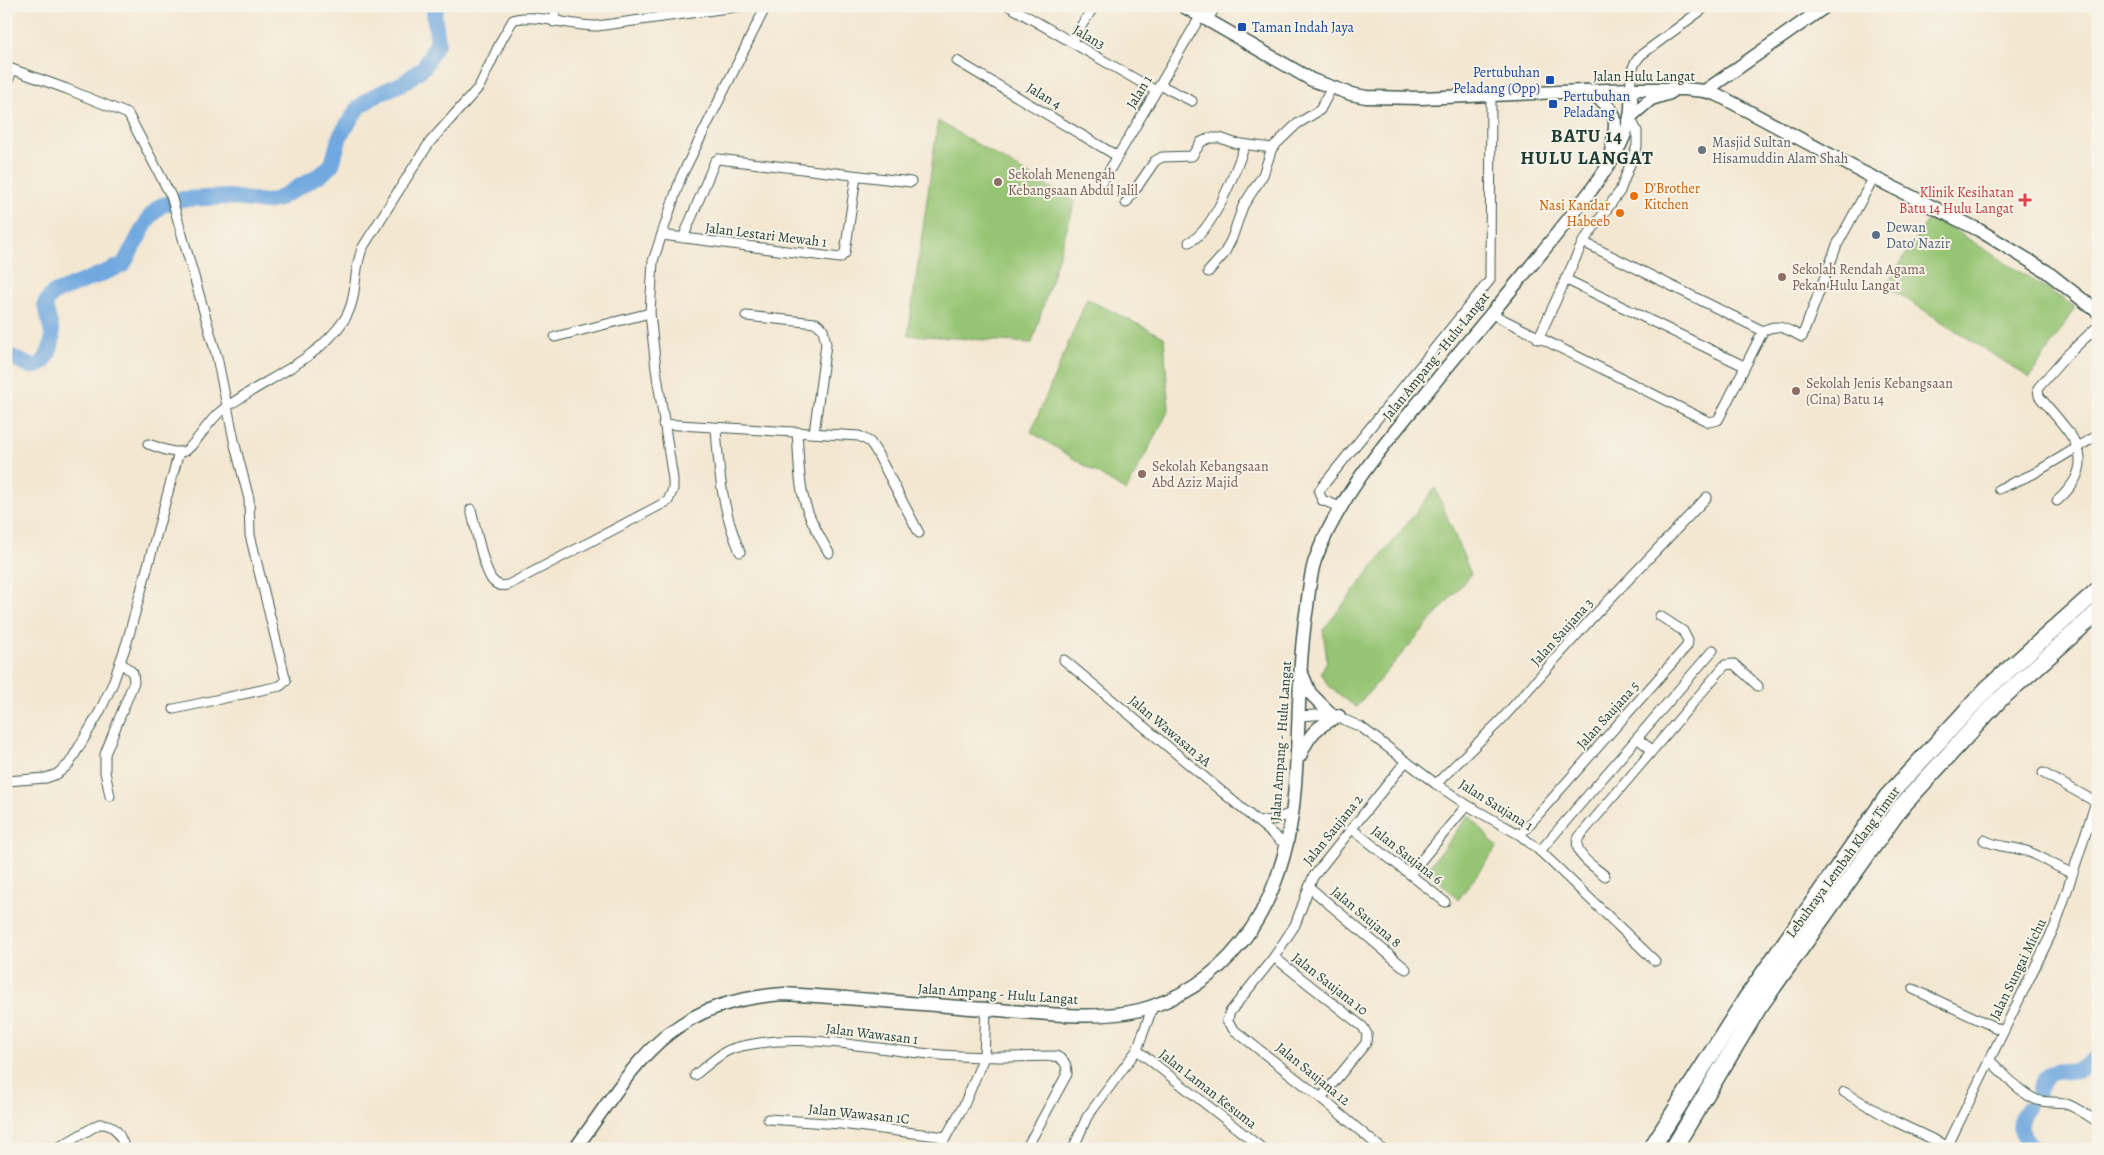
<svg xmlns="http://www.w3.org/2000/svg" width="2104" height="1155" font-family="Alegreya,serif">
<style>
.green{fill:#95c472;stroke:#5a8053}
.lines{fill:none;stroke-linecap:round;stroke-linejoin:round}
.river{stroke:#70a8df;stroke-width:16}
.street-casing{stroke:#3f564c;stroke-width:11}
.secondary-casing{stroke:#3f564c;stroke-width:15}
.highway-casing{stroke:#3f564c;stroke-width:19}
.street{stroke:#fff;stroke-width:9}
.secondary{stroke:#fff;stroke-width:12}
.highway{stroke:#fff;stroke-width:16}
.transit-dot{fill:#1a4fb4;stroke:#f7f3e8;stroke-width:2}
.worship-dot{fill:#6b7280;stroke:#f7f3e8;stroke-width:2}
.education-dot{fill:#8d6e63;stroke:#f7f3e8;stroke-width:2}
.food-dot{fill:#e8710a;stroke:#f7f3e8;stroke-width:2}
.health-dot{fill:#e0444e;stroke:#f7f3e8;stroke-width:2}
.service-dot{fill:#5c6f8a;stroke:#f7f3e8;stroke-width:2}
.labels{text-anchor:middle;dominant-baseline:central;stroke-width:4;stroke-linejoin:round;paint-order:stroke}
.transit-label{font-size:14px;fill:#164399;stroke:#f7f3e8;text-anchor:start}
.street-label{font-size:14px;fill:#1f3d34;stroke:#f7f3e8}
.worship-label{font-size:14px;fill:#5b616d;stroke:#f7f3e8;text-anchor:start}
.education-label{font-size:14px;fill:#785e54;stroke:#f7f3e8;text-anchor:start}
.food-label{font-size:14px;fill:#c56008;stroke:#f7f3e8;text-anchor:start}
.health-label{font-size:14px;fill:#be3a42;stroke:#f7f3e8;text-anchor:end}
.service-label{font-size:14px;fill:#4e5e75;stroke:#f7f3e8;text-anchor:start}
.district-label{font-size:19px;font-weight:bold;letter-spacing:1px;fill:#1f3d34;stroke:#f7f3e8}
</style>
<rect width="100%" height="100%" fill="#f7f3e8"/>
<filter id="ink" filterUnits="userSpaceOnUse"><feTurbulence type="fractalNoise" baseFrequency=".02" numOctaves="2"/><feDisplacementMap in="SourceGraphic" scale="10" xChannelSelector="R" yChannelSelector="G"/><feConvolveMatrix kernelMatrix="1 2 1 2 8 2 1 2 1" color-interpolation-filters="sRGB"/></filter>
<filter id="wash" filterUnits="userSpaceOnUse"><feTurbulence type="fractalNoise" baseFrequency=".0096" numOctaves="4" result="noise"/><feDisplacementMap in="SourceGraphic" scale="20" xChannelSelector="R" yChannelSelector="G"/><feGaussianBlur stdDeviation="1.12" result="paint"/><feColorMatrix in="noise" values="0 0 0 0 0 0 0 0 0 0 0 0 0 0 0 0 0 1.4 0 .05"/><feComposite in="paint" operator="in"/></filter>
<g filter="url(#wash)">
<rect width="100%" height="100%" fill="#f3e7d1"/>
<g class="green">
<path d="M938,121L1075,202L1032,343L908,335Z"/>
<path d="M1931,215L2075,307L2030,378L1886,286Z"/>
<path d="M1087,299L1164,337L1169,410L1126,491L1031,432Z"/>
<path d="M1435,488L1471,574L1356,707L1328,686L1321,672L1327,661L1323,630Z"/>
<path d="M1469,815L1497,847L1458,900L1427,869Z"/>
</g>
<g class="lines">
<g class="river">
<path d="M6,355C15,357 23,364 31,366C46,369 53,345 52,335C51,324 46,314 45,304L52,294L123,265L149,218L160,206L182,199L229,197L265,202L276,200L323,173L332,164L340,136L358,108L374,96L405,82L424,67L438,42L434,13L438,6"/>
<path d="M2039,1090C2049,1065 2058,1074 2078,1070C2085,1068 2093,1062 2098,1057"/>
<path d="M2027,1109C2013,1123 2023,1139 2035,1149"/>
</g>
</g>
</g>
<g filter="url(#ink)">
<g class="lines">
<g class="street-casing">
<g id="street">
<path d="M1009,6L1156,91"/>
<path d="M661,17L663,6"/>
<path d="M1207,21L1216,6"/>
<path d="M554,22L556,6"/>
<path d="M1071,42L1094,6"/>
<path d="M957,61L1117,156"/>
<path d="M6,67L67,89L128,114L171,196L217,357L235,445L249,499L250,535L286,681L280,686L174,709"/>
<path d="M1160,85L1192,101"/>
<path d="M6,87L12,70"/>
<path d="M1631,89C1630,75 1631,66 1641,55L1707,6"/>
<path d="M1103,181L1200,17"/>
<path d="M1126,203L1155,161L1162,157L1192,156L1201,142L1210,138H1220L1234,143L1272,148"/>
<path d="M662,235L840,258L845,253L856,176"/>
<path d="M683,238L715,161L718,159L911,182"/>
<path d="M1189,242C1213,232 1236,170 1245,145"/>
<path d="M1583,242L1763,331"/>
<path d="M1208,272L1224,254L1232,238L1243,206L1263,175L1272,148L1297,124L1320,110L1332,87"/>
<path d="M1565,279L1744,366"/>
<path d="M1490,313L1709,422L1718,420L1763,331C1778,322 1788,330 1802,337L1837,245L1874,177"/>
<path d="M746,316L816,323L823,329L826,344L814,433"/>
<path d="M555,337L650,313"/>
<path d="M1538,339L1583,242L1620,191L1637,146V131L1630,117"/>
<path d="M663,424L859,436L870,442L876,451L919,533"/>
<path d="M716,428C719,474 722,509 740,552"/>
<path d="M797,432C799,455 798,481 805,503C810,521 820,537 829,553"/>
<path d="M148,444C159,447 173,455 185,451C194,447 209,420 220,412C259,381 316,363 344,320C359,298 352,270 363,247L418,160L430,142L479,87L502,39L513,20C531,12 574,27 597,26L742,6"/>
<path d="M1999,489L2033,474L2098,435"/>
<path d="M2057,501C2104,459 2070,435 2039,396L2038,388L2066,356L2098,326"/>
<path d="M1340,507L1322,500L1319,492L1321,488L1490,280L1491,94"/>
<path d="M471,509C475,525 484,572 493,581C498,586 502,586 508,585L668,501L673,489V479L656,369L650,313L653,261L681,177L766,6"/>
<path d="M1064,660L1287,846"/>
<path d="M1299,716L1331,714L1361,727L1436,784L1467,805L1520,835L1540,851L1655,961"/>
<path d="M1637,738L1652,750"/>
<path d="M2043,773L2096,802"/>
<path d="M6,781L46,778L57,774L69,764L99,713L113,683L127,642L179,452"/>
<path d="M1436,784L1501,720L1590,620L1707,497"/>
<path d="M110,796L105,772V754L134,682L133,673L120,662"/>
<path d="M1259,822L1273,820L1292,813"/>
<path d="M1352,829L1445,902"/>
<path d="M1520,835L1687,646L1688,641L1683,631L1660,616"/>
<path d="M1984,840C1998,848 2012,846 2026,851C2042,856 2055,867 2072,873"/>
<path d="M1540,851L1713,650"/>
<path d="M1410,874L1467,805"/>
<path d="M1605,876C1594,866 1571,854 1579,837L1725,665L1734,664L1758,686"/>
<path d="M1309,887L1406,969"/>
<path d="M1274,957L1363,1027L1367,1034L1366,1043L1321,1098"/>
<path d="M1913,989L2003,1031"/>
<path d="M1137,1050L1263,1149"/>
<path d="M1989,1060C2003,1072 2019,1093 2037,1100C2046,1103 2055,1101 2064,1103C2076,1107 2087,1115 2098,1122"/>
<path d="M695,1075C705,1067 715,1058 725,1052C735,1046 748,1045 759,1043C817,1035 872,1049 930,1054C972,1058 1014,1057 1056,1056C1065,1060 1067,1065 1067,1074L1026,1149"/>
<path d="M1844,1092L1894,1121L1947,1146"/>
<path d="M768,1119L841,1124L946,1137"/>
<path d="M56,1149L99,1124C116,1123 120,1135 125,1149"/>
<path d="M939,1149L964,1105L984,1057L986,1009"/>
<path d="M1073,1149L1087,1117L1137,1050L1153,1006"/>
<path d="M1382,1149L1321,1098L1234,1030L1227,1021L1230,1012L1274,957L1295,925L1313,877L1406,761"/>
<path d="M1946,1149L2056,924L2098,796"/>
</g>
</g>
<g class="secondary-casing">
<g id="secondary">
<path d="M1183,6L1312,80L1351,94L1366,97L1421,98L1631,89H1684L1705,91L1718,95L1864,173L1979,230L2046,271L2098,312"/>
<path d="M1586,91C1619,110 1618,116 1611,152"/>
<path d="M1705,91L1826,6"/>
<path d="M1630,117L1651,99L1670,93"/>
<path d="M1303,676L1310,693L1331,714"/>
<path d="M1300,756C1309,734 1317,726 1339,716"/>
<path d="M575,1149C638,1061 667,1002 784,994C856,998 928,1005 999,1010C1046,1014 1109,1022 1153,1006C1238,976 1280,900 1292,815C1301,746 1296,675 1307,607C1309,591 1310,575 1315,560C1338,499 1381,448 1422,398C1478,328 1538,260 1592,189C1607,168 1625,143 1630,117C1632,108 1631,98 1631,89"/>
</g>
</g>
<g class="highway-casing">
<g id="highway">
<path d="M1651,1149L1746,999L1887,797L1988,688L2098,590"/>
<path d="M1673,1149L1758,1008L1900,808L1998,701L2098,612"/>
</g>
</g>
<use href="#street" class="street"/>
<use href="#secondary" class="secondary"/>
<use href="#highway" class="highway"/>
</g>
</g>
<g class="transit-dot">
<rect x="1237" y="22" width="10" height="10" rx="2.5"/>
<rect x="1545" y="75" width="10" height="10" rx="2.5"/>
<rect x="1548" y="99" width="10" height="10" rx="2.5"/>
</g>
<circle class="worship-dot" cx="1702" cy="150" r="5"/>
<g class="education-dot">
<circle cx="998" cy="182" r="5"/>
<circle cx="1782" cy="277" r="5"/>
<circle cx="1796" cy="391" r="5"/>
<circle cx="1142" cy="474" r="5"/>
</g>
<g class="food-dot">
<circle cx="1634" cy="196" r="5"/>
<circle cx="1620" cy="213" r="5"/>
</g>
<path class="health-dot" d="M2022.5 192.5h5v5h5v5h-5v5h-5v-5h-5v-5h5z"/>
<circle class="service-dot" cx="1876" cy="235" r="5"/>
<g class="labels">
<g class="transit-label">
<text x="1252" y="27">Taman Indah Jaya</text>
<text x="1540" y="72" text-anchor="end">Pertubuhan<tspan x="1540" dy="16">Peladang (Opp)</tspan></text>
<text x="1563" y="96">Pertubuhan<tspan x="1563" dy="16">Peladang</tspan></text>
</g>
<g class="street-label">
<text transform="translate(1089 37) rotate(30)">Jalan3</text>
<text x="1644" y="76">Jalan Hulu Langat</text>
<text transform="translate(1139 92) rotate(-59)">Jalan 1</text>
<text transform="translate(1044 96) rotate(31)">Jalan 4</text>
<text transform="translate(766 235) rotate(7)">Jalan Lestari Mewah 1</text>
<text transform="translate(1436 356) rotate(-51)">Jalan Ampang - Hulu Langat</text>
<text transform="translate(1562 632) rotate(-48)">Jalan Saujana 3</text>
<text transform="translate(1608 715) rotate(-48)">Jalan Saujana 5</text>
<text transform="translate(1170 731) rotate(40)">Jalan Wawasan 3A</text>
<text transform="translate(1281 741) rotate(-86)">Jalan Ampang - Hulu Langat</text>
<text transform="translate(1496 805) rotate(32)">Jalan Saujana 1</text>
<text transform="translate(1333 830) rotate(-51)">Jalan Saujana 2</text>
<text transform="translate(1407 855) rotate(38)">Jalan Saujana 6</text>
<text transform="translate(1843 862) rotate(-54)">Lebuhraya Lembah Klang Timur</text>
<text transform="translate(1366 917) rotate(40)">Jalan Saujana 8</text>
<text transform="translate(2018 969) rotate(-64)">Jalan Sungai Michu</text>
<text transform="translate(1330 984) rotate(38)">Jalan Saujana 10</text>
<text transform="translate(998 994) rotate(4)">Jalan Ampang - Hulu Langat</text>
<text transform="translate(872 1034) rotate(7)">Jalan Wawasan 1</text>
<text transform="translate(1313 1074) rotate(39)">Jalan Saujana 12</text>
<text transform="translate(1208 1089) rotate(38)">Jalan Laman Kesuma</text>
<text transform="translate(859 1114) rotate(6)">Jalan Wawasan 1C</text>
</g>
<g class="worship-label">
<text x="1712" y="142">Masjid Sultan<tspan x="1712" dy="16">Hisamuddin Alam Shah</tspan></text>
</g>
<g class="education-label">
<text x="1008" y="174">Sekolah Menengah<tspan x="1008" dy="16">Kebangsaan Abdul Jalil</tspan></text>
<text x="1792" y="269">Sekolah Rendah Agama<tspan x="1792" dy="16">Pekan Hulu Langat</tspan></text>
<text x="1806" y="383">Sekolah Jenis Kebangsaan<tspan x="1806" dy="16">(Cina) Batu 14</tspan></text>
<text x="1152" y="466">Sekolah Kebangsaan<tspan x="1152" dy="16">Abd Aziz Majid</tspan></text>
</g>
<g class="food-label">
<text x="1644" y="188">D’Brother<tspan x="1644" dy="16">Kitchen</tspan></text>
<text x="1610" y="205" text-anchor="end">Nasi Kandar<tspan x="1610" dy="16">Habeeb</tspan></text>
</g>
<g class="health-label">
<text x="2014" y="192">Klinik Kesihatan<tspan x="2014" dy="16">Batu 14 Hulu Langat</tspan></text>
</g>
<g class="service-label">
<text x="1886" y="227">Dewan<tspan x="1886" dy="16">Dato' Nazir</tspan></text>
</g>
<g class="district-label">
<text x="1587" y="136">BATU 14<tspan x="1587" dy="22">HULU LANGAT</tspan></text>
</g>
</g>
<rect width="2104" height="1155" fill="none" stroke="#f7f3e8" stroke-width="25"/>
</svg>
